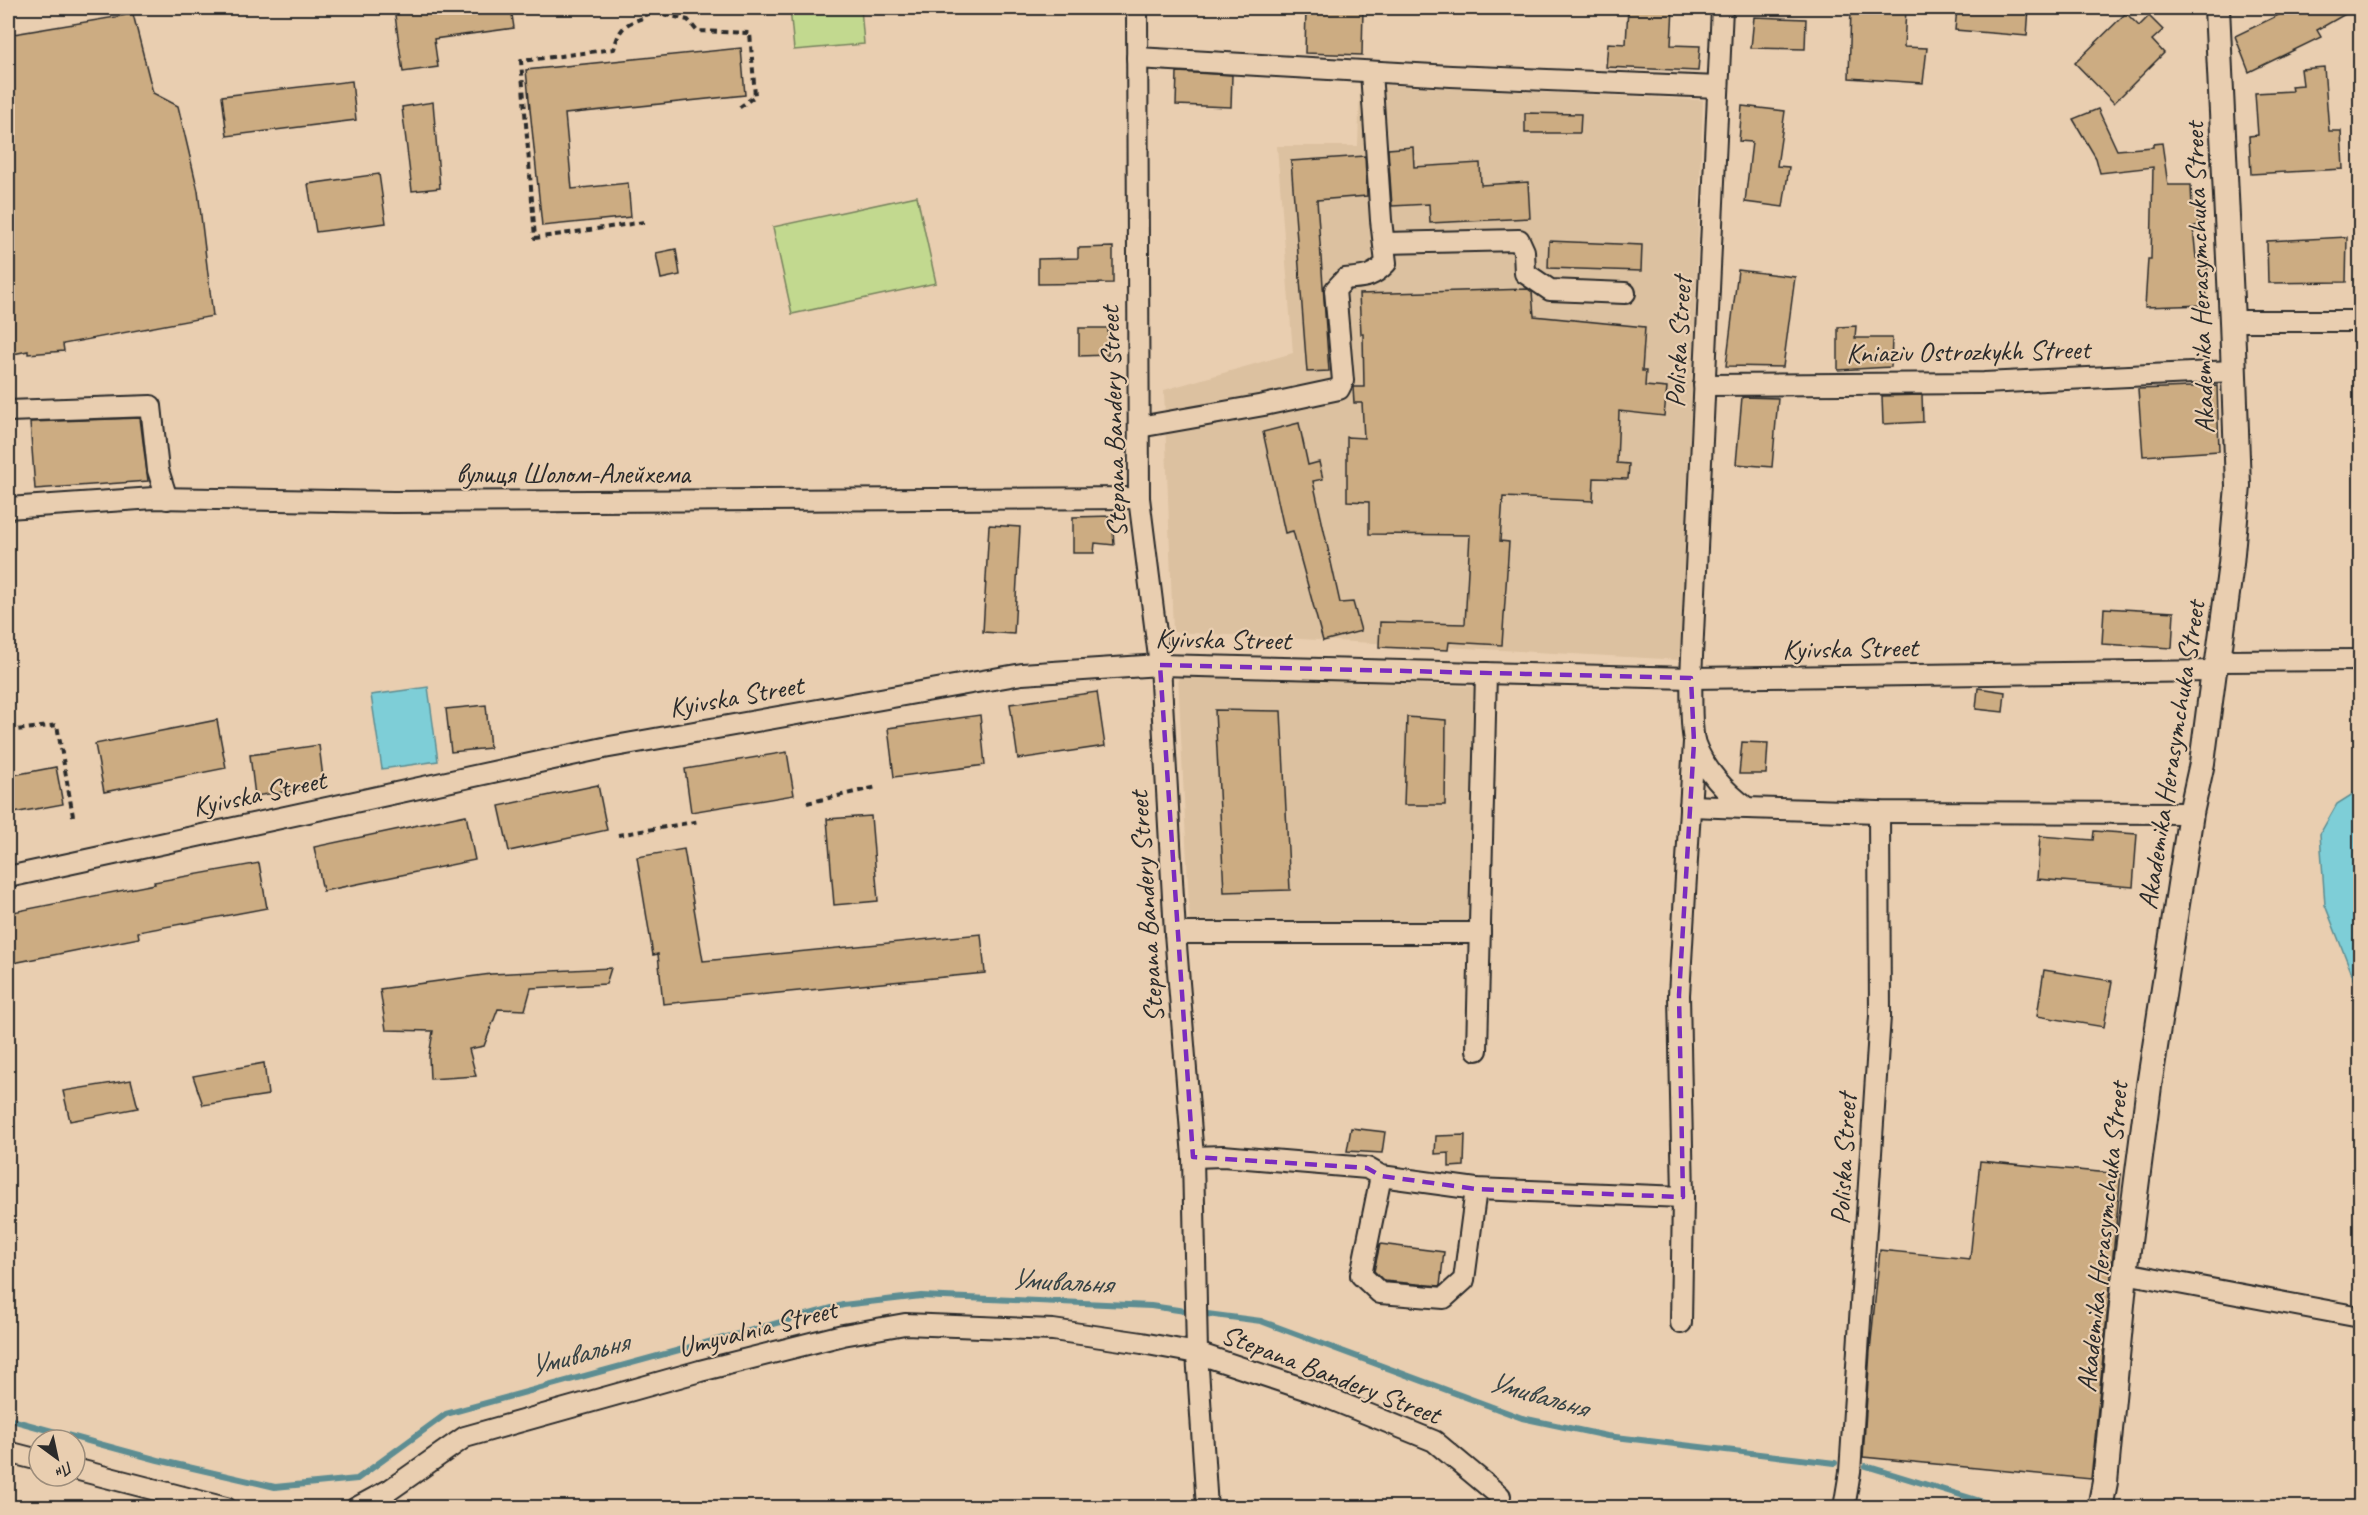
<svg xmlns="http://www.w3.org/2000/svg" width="2368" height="1515" font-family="Caveat,sans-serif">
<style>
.built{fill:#dcc1a0}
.green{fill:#c2d98f;stroke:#76825d;stroke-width:1.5}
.water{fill:#7eced7;stroke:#5d8d92;stroke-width:1.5}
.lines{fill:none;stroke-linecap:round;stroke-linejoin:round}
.stream{stroke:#5d8d92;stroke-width:6}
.building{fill:#ccac82;stroke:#2b2b2b;stroke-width:1.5}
.minor-casing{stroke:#2b2b2b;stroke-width:24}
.major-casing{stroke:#2b2b2b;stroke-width:28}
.path{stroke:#2b2b2b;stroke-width:4;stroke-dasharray:6 4.5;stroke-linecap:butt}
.minor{stroke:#e9ceb0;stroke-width:20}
.major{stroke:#e9ceb0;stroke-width:24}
.marked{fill:none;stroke:#7b2cbf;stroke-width:4.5;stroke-dasharray:12 8;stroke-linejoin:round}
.labels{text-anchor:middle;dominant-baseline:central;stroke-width:4.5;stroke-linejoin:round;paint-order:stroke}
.street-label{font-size:28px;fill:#2b2b2b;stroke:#e9ceb0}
.water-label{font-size:30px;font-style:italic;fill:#374345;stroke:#e9ceb0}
</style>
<rect width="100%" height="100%" fill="#e9ceb0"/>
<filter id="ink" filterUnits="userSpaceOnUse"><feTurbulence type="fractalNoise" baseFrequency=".0167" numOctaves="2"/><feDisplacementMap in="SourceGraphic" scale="12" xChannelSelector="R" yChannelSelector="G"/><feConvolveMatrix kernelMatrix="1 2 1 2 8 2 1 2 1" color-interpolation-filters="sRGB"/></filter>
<g filter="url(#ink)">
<g class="built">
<path d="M1360,84L1703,100L1682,660L1173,632L1164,390L1293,353L1277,146H1358Z"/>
<path d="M1178,673L1480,687L1471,925L1190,926Z"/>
</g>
<g class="green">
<path d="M790,8H861L864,44L794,50Z"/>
<path d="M917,196L936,283L792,314L773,227Z"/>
</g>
<g class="water">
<path d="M428,687L438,761L382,769L371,695Z"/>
<path d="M2356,792H2360V994L2325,905L2320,834L2337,804Z"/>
</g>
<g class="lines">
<g class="stream">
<path d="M1207,1314L1261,1321L1522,1418L1607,1436L1835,1463"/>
<path d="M8,1419L158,1460L275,1487L357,1479L446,1414L843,1305L921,1296L1151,1306L1185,1311"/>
<path d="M1866,1466L2003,1508"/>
</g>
</g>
<g class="building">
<path d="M394,8H511L514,28L434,39L438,67L403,72Z"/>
<path d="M1306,8H1363L1362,55L1305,53Z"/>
<path d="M1628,8H1673L1671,45L1700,46L1698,71L1606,67L1608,43L1626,44Z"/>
<path d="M1851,8H1906L1904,47L1927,48L1923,83L1849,78Z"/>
<path d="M1957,8H2029L2027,36L1955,30Z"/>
<path d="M2293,8H2356L2317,30L2321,37L2249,72L2235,36Z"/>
<path d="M2126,13L2139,26L2149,16L2163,30L2152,40L2164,53L2114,103L2075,63Z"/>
<path d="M133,14L153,93L178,106L198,191L213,316L63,344L64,351L28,354V351L8,355V35Z"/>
<path d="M1754,17L1806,19L1805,49L1751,48Z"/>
<path d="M741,48L745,95L565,114L572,189L628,183L631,217L542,226L526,70Z"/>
<path d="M2324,67L2329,131H2341L2343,169L2251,174L2249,136L2258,135L2255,93L2292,91L2291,86L2303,85L2301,69Z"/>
<path d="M1177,72L1232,75L1231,107L1176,105Z"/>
<path d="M352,81L356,120L227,136L222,96Z"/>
<path d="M433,102L440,188L412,191L402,107Z"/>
<path d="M1742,106L1785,111L1777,166L1789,167L1783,207L1745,202L1752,142L1739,141Z"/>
<path d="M2098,109L2117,150L2153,147V144L2162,143L2168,185H2191L2192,207L2198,208V225L2193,227L2196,258L2208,257L2206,305L2145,307L2148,259H2151L2153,167L2100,173L2096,158L2073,119Z"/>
<path d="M1525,113L1581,114L1580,133H1525Z"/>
<path d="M1413,147L1414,167L1480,163L1481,185L1528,182L1530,218L1430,223L1429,204L1392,206L1388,149Z"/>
<path d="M1365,156L1367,196L1317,200L1329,371L1307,372L1291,161Z"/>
<path d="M379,174L386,223L316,232L308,184Z"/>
<path d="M2347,237L2346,282L2268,283L2267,241Z"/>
<path d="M1549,241L1642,245L1641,271L1548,268Z"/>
<path d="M1113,247V283L1038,284V259L1078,258V248Z"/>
<path d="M676,249L680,275L661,279L656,253Z"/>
<path d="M1738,270L1795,277L1783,367L1726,366Z"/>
<path d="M1528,289L1532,292L1534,316L1645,327L1642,371H1646L1645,386L1667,388L1664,416L1619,411L1617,463L1629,464L1628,479L1594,478L1593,501L1503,497L1500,541L1509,542L1502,645L1449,642L1448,650L1379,647L1380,622L1465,624L1470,535L1369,534V502L1347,501V437L1364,438L1362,403H1354L1353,387H1364L1363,334H1361L1359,294Z"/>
<path d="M1856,326L1855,338H1892L1891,367L1838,370V327Z"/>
<path d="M1079,328H1108V355L1079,356Z"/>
<path d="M2217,386L2219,451L2143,456L2138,389Z"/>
<path d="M1922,395L1923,422L1883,424L1882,396Z"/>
<path d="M1742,397L1778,398L1772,467L1736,464Z"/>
<path d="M140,418L148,481L35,489L30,422Z"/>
<path d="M1299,423L1308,465L1319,462L1323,479L1313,481L1340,603L1353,602L1361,631L1323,641L1293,531L1285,533L1263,432Z"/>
<path d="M1112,516L1114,545L1095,543L1094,553H1073V517Z"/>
<path d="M989,525L1020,527L1014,634L983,632Z"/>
<path d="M2104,608L2174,612L2172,648L2102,644Z"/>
<path d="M1978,688L2005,692L2003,712L1976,709Z"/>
<path d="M1097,692L1105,746L1018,759L1010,704Z"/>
<path d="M486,705L490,748L451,752L446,709Z"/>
<path d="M1215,710L1281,711L1290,890L1224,892Z"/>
<path d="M980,715L985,765L894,777L888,728Z"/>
<path d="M1407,717L1446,720L1445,805H1404Z"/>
<path d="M217,720L226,768L104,792L95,744Z"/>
<path d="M1742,742L1768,743L1766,774H1739Z"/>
<path d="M319,745L324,786L255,796L250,755Z"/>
<path d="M787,752L794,795L691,812L685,769Z"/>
<path d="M56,767L63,804L8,814V776Z"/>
<path d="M598,785L607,830L509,851L499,806Z"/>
<path d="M466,815L475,860L323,891L314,847Z"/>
<path d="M871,816L878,901L834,905L827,819Z"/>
<path d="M2094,831L2137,834L2133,887L2037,879L2040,836L2093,840Z"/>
<path d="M684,849L703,961L981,934L985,973L663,1004L658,954L653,955L637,857Z"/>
<path d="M259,863L267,908L138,932L139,938L8,964V913L155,884L154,882Z"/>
<path d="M611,968L606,984L531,988L525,1010L498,1009L484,1046L469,1049L476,1076L430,1079L429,1056L433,1031L386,1030L380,989L491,974Z"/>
<path d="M2044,970L2112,981L2104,1027L2037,1016Z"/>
<path d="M264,1063L268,1095L203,1105L193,1076Z"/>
<path d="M131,1080L138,1108L70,1121L63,1091Z"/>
<path d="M1351,1128L1385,1132L1382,1153L1347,1151Z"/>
<path d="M1465,1135L1464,1166L1449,1167V1153L1435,1154L1436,1136Z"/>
<path d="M1980,1161L2121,1174L2091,1479L1863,1457L1870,1351L1880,1250L1970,1259Z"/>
<path d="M1380,1244L1444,1252L1440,1286L1384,1281L1374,1271Z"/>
</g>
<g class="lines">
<g class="minor-casing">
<g id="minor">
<path d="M1137,8L1139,498L1160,665L1175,933L1193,1157L1197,1353L1207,1508"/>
<path d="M1722,8L1691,678C1692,695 1690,729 1695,744C1704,769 1726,793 1747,808L1879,812L2191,813"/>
<path d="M1137,58L1451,76L1718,87"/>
<path d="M1384,243L1519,240L1524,251L1525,273L1550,290L1625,293"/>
<path d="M2232,321H2360"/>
<path d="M1704,385L1984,383L2233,371"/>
<path d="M8,411L151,406L158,470L167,499"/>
<path d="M1139,427L1264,405L1339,389L1343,381L1335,290L1345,279C1364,277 1372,278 1386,263L1381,220L1371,72"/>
<path d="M8,508L154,498L393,502L1139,498"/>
<path d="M2218,661L2360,660"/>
<path d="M1690,806L1747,808"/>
<path d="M8,877L604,748L1022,674L1160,665L1691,678L2214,671"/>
<path d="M1175,933H1480"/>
<path d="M1477,1050L1486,673"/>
<path d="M1193,1157L1223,1156L1367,1168L1381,1176L1476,1189L1683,1197"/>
<path d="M1381,1176L1361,1275L1380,1293L1444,1298L1464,1280L1476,1189"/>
<path d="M2125,1273L2360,1317"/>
<path d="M1681,1323L1683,1197L1679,995L1694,742"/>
<path d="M8,1452L39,1460"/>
<path d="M75,1469L226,1508"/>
<path d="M356,1508L391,1489L465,1437L700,1371L843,1335L905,1324L1053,1330L1142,1343L1197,1353L1311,1391L1434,1441L1500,1496"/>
<path d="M1844,1508L1850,1472L1880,1016L1879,812"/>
</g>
</g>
<g class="major-casing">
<path id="major" d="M2100,1508L2105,1482L2125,1273L2149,1086L2191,813L2202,763L2214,671L2218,661L2231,564L2238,486L2232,321L2217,8"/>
</g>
<g class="path">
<path d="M659,8V13L688,20L697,31L750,33L755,96L736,110"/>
<path d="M644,222L535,238L521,61L614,49C620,27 624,24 646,17L645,8"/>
<path d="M8,731L57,725L73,816"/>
<path d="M807,803L877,787"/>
<path d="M618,835L700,821"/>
</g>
<use href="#minor" class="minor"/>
<use href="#major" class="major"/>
</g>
</g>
<path class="marked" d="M1160,665L1691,678L1694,742L1679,995L1683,1197L1476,1189L1381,1176L1367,1168L1193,1157Z"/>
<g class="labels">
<g class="street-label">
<text transform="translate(2199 278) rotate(-92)">Akademika Herasymchuka Street</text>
<text transform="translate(1678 342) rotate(-87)">Poliska Street</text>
<text transform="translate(1968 351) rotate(-1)">Kniaziv Ostrozkykh Street</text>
<text transform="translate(1113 422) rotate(-92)">Stepana Bandery Street</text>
<text x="573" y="473">вулиця Шолом-Алейхема</text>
<text transform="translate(1223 639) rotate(1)">Kyivska Street</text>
<text transform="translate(1850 648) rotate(-1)">Kyivska Street</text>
<text transform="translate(736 696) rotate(-10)">Kyivska Street</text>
<text transform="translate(2171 755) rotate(-81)">Akademika Herasymchuka Street</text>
<text transform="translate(259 793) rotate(-12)">Kyivska Street</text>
<text transform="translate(1146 907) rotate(-94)">Stepana Bandery Street</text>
<text transform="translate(1843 1159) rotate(-87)">Poliska Street</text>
<text transform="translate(2102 1237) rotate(-84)">Akademika Herasymchuka Street</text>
<text transform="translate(757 1328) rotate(-14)">Umyvalnia Street</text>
<text transform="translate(1331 1374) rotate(21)">Stepana Bandery Street</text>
</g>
<g class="water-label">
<text transform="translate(1061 1281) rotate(3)">Умивальня</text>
<text transform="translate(578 1354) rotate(-15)">Умивальня</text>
<text transform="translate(1538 1394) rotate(16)">Умивальня</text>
</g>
</g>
<rect width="2368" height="1515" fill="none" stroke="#e9ceb0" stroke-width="30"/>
<rect x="15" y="15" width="2338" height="1485" fill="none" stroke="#2b2b2b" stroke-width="2" filter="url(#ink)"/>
<g transform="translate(57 1458) rotate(147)"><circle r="28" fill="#e9ceb0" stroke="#9d8d7b" stroke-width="1.5"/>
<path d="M0-4.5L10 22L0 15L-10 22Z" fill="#2b2b2b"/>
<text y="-9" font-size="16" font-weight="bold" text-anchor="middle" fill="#2b2b2b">Пн</text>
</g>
</svg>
